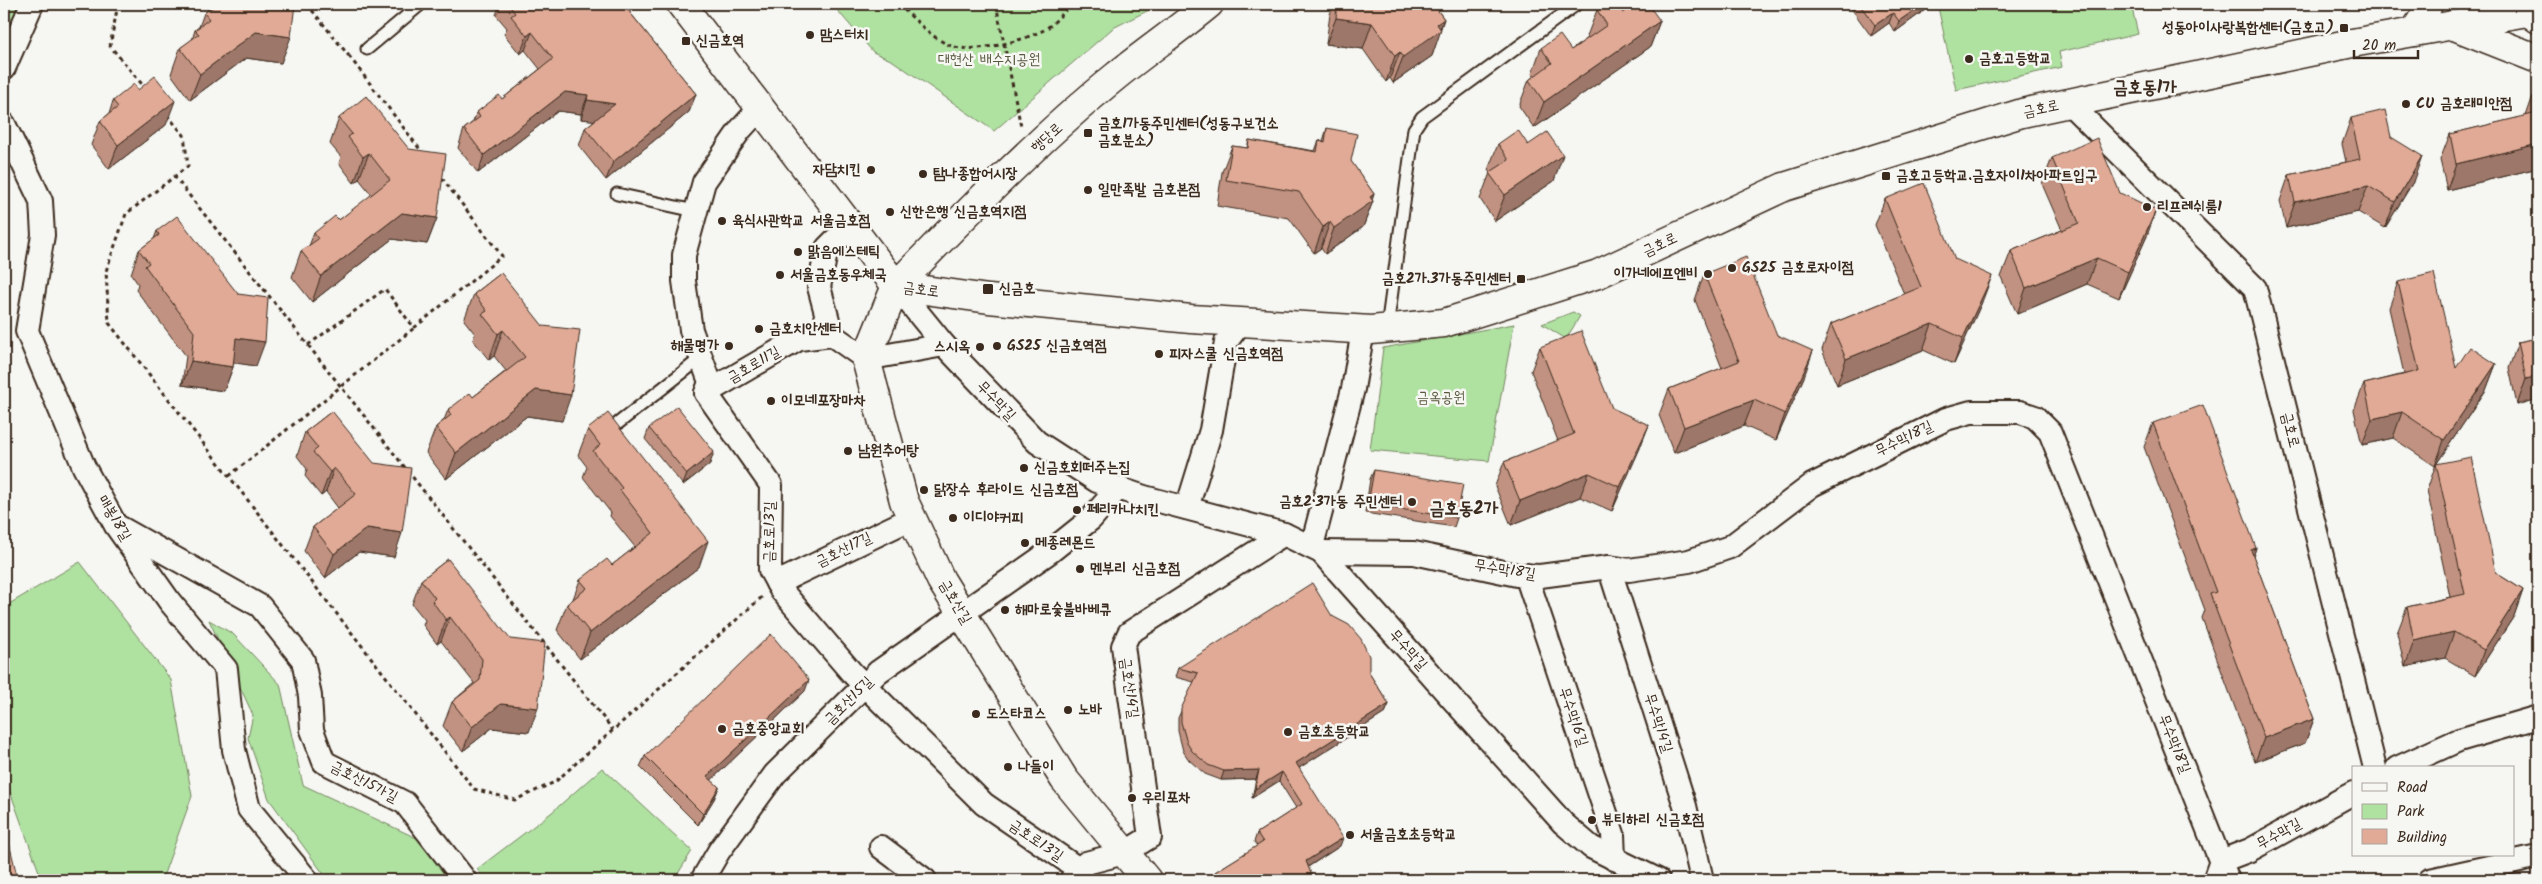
<svg xmlns="http://www.w3.org/2000/svg" width="2542" height="884" font-family="Kalam,'Poor Story',sans-serif">
<style>
.green{fill:#afe1a1;stroke:#758660}
.lines{fill:none;stroke-linecap:round;stroke-linejoin:round}
.service-casing{stroke:#3b2a1e;stroke-width:15}
.minor-casing{stroke:#3b2a1e;stroke-width:26}
.tertiary-casing{stroke:#3b2a1e;stroke-width:31}
.secondary-casing{stroke:#3b2a1e;stroke-width:31}
.path{stroke:#3b2a1e;stroke-width:3;stroke-dasharray:4 4;stroke-linecap:butt}
.service{stroke:#f6f6f2;stroke-width:11}
.minor{stroke:#f6f6f2;stroke-width:22}
.tertiary{stroke:#f6f6f2;stroke-width:28}
.secondary{stroke:#f6f6f2;stroke-width:28}
.wall{fill:#c19281;stroke:#3b2a1e}
.shaded-wall{fill:#9d7769;stroke:#3b2a1e}
.building{fill:#e0aa96;stroke:#3b2a1e}
.poi-dot{fill:#3b2a1e;stroke:#f6f6f2;stroke-width:2}
.labels{text-anchor:middle;dominant-baseline:central;stroke-width:5;stroke-linejoin:round;paint-order:stroke}
.poi-label{font-size:15px;font-weight:bold;fill:#3b2a1e;stroke:#f6f6f2;text-anchor:start}
.park-label{font-size:15px;fill:#58583f;stroke:#f6f6f2}
.street-label{font-size:15px;fill:#3b2a1e;stroke:#f6f6f2}
.quarter-label{font-size:18px;font-weight:bold;fill:#3b2a1e;stroke:#f6f6f2}
</style>
<rect width="100%" height="100%" fill="#f6f6f2"/>
<filter id="ink" filterUnits="userSpaceOnUse"><feTurbulence type="fractalNoise" baseFrequency=".02" numOctaves="2"/><feDisplacementMap in="SourceGraphic" scale="10" xChannelSelector="R" yChannelSelector="G"/><feConvolveMatrix kernelMatrix="1 2 1 2 8 2 1 2 1" color-interpolation-filters="sRGB"/></filter>
<g filter="url(#ink)">
<g class="green">
<path d="M4,4H25L4,56Z"/>
<path d="M832,4H1161L1113,28L994,131L893,61L873,52Z"/>
<path d="M1953,4H2131L2138,34L2059,52L2062,67L1956,90L1938,7Z"/>
<path d="M1573,312L1580,316L1566,339L1542,324Z"/>
<path d="M1514,324L1489,461L1370,450L1383,348Z"/>
<path d="M80,562L171,680L192,796L164,874L158,880H42L4,775V607Z"/>
<path d="M209,620L233,634L280,684L303,785L440,849L464,880H328L269,799L248,738L253,715Z"/>
<path d="M602,768L692,851L674,880H485L477,869L551,813Z"/>
</g>
<g class="lines">
<g class="service-casing">
<g id="service">
<path d="M367,49L421,4"/>
<path d="M617,194L695,211"/>
<path d="M1387,328L1414,129L1422,117L1577,4"/>
<path d="M607,432L701,358"/>
</g>
</g>
<g class="minor-casing">
<g id="minor">
<path d="M4,68L32,4"/>
<path d="M2069,103L2255,288L2375,768"/>
<path d="M761,107L740,130L704,182L684,255V281L691,330L710,382L706,393L771,485L770,570L781,590L852,673L984,804L1080,870"/>
<path d="M4,124L41,201L43,235L27,331L84,467L116,526L170,602L226,669L234,750L249,809L307,880"/>
<path d="M853,229L835,240L827,248L819,287L832,335L866,359L944,345"/>
<path d="M896,286L944,345L1037,442L1097,481L1144,497L1284,534L1321,552L1563,823L1591,847L1658,880"/>
<path d="M706,393L799,339L832,335"/>
<path d="M1187,508L1211,430L1226,342L1241,322"/>
<path d="M121,528L260,606L303,660L310,696L312,730L324,762L405,803L465,880"/>
<path d="M1312,546L1353,389L1363,330"/>
<path d="M1321,552L1414,553L1517,575L1540,576L1609,567L1629,570L1689,561L1730,547L1812,485L1946,419L1971,412H2020L2035,417L2050,432L2228,880"/>
<path d="M1609,567L1685,806L1702,880"/>
<path d="M1526,575L1613,834L1614,859"/>
<path d="M777,583L912,518"/>
<path d="M2397,768L2459,740L2538,717"/>
<path d="M881,847L925,880"/>
<path d="M2216,875L2221,861L2250,850L2353,793"/>
<path d="M702,880L719,851L775,774L878,672L1051,551L1091,519L1118,488"/>
<path d="M1071,880L1086,863L1124,853L1150,837L1123,646L1129,633L1284,534"/>
<path d="M2430,880L2538,856"/>
</g>
</g>
<g class="tertiary-casing">
<g id="tertiary">
<path d="M2414,32L2424,17L2428,4"/>
<path d="M1147,880L1064,779L941,580L904,501L866,359L896,286L989,299L1191,319L1371,330L1444,323L1598,274L1784,187L2022,113L2352,43L2527,12"/>
</g>
</g>
<g class="secondary-casing">
<g id="secondary">
<path d="M681,4L896,286C966,214 1037,140 1116,76C1147,51 1179,29 1209,4"/>
<path d="M2518,4L2538,19"/>
<path d="M2452,25L2538,59"/>
</g>
</g>
<g class="path">
<path d="M118,4L110,46L146,89"/>
<path d="M307,4L349,56"/>
<path d="M898,4C914,18 930,37 949,45C972,55 1022,41 1044,30C1054,24 1063,12 1072,4"/>
<path d="M996,4L1021,127"/>
<path d="M349,56L422,152"/>
<path d="M167,115L184,135L188,166L126,214L106,271L109,323L474,789L515,800L555,782L762,597"/>
<path d="M174,176L613,730"/>
<path d="M308,345L385,289L414,328L502,256L441,177"/>
<path d="M229,476L414,328"/>
</g>
<use href="#service" class="service"/>
<use href="#minor" class="minor"/>
<use href="#tertiary" class="tertiary"/>
<use href="#secondary" class="secondary"/>
</g>
<g class="wall">
<path d="M210,4H295L281,63L246,58L190,100L171,74L180,48L192,40L195,30L199,27L204,13L212,7Z"/>
<path d="M500,4H623L696,94L689,112L606,180L579,146L585,128L595,120L581,119V114L558,111L478,173L458,148L464,129L473,122L477,112L502,99L540,69L525,50L520,54L504,34L507,28L496,15Z"/>
<path d="M1334,4H1433L1444,19L1432,56L1393,83L1390,78L1386,82L1363,49L1326,44L1330,14Z"/>
<path d="M1848,4H1933L1895,32L1889,23L1871,36Z"/>
<path d="M1597,10L1623,13L1660,21L1650,47L1534,128L1519,106L1529,80L1534,76L1532,74L1541,48L1571,50L1588,38L1587,36Z"/>
<path d="M2538,95V168L2447,190L2440,160L2450,134L2526,116L2533,96Z"/>
<path d="M113,101L166,125L109,169L91,145L100,121L109,114Z"/>
<path d="M339,118L437,218L427,244L392,239L312,302L292,277L301,251L309,246L314,233L339,220L372,195L359,179L354,183L339,163L341,157L330,144Z"/>
<path d="M2351,118L2391,137L2413,182L2385,228L2358,212L2286,228L2280,201L2289,175L2346,162L2342,144Z"/>
<path d="M1327,128L1374,194L1372,200L1373,201L1363,227L1325,254L1321,248L1314,253L1289,218L1217,206L1222,172L1232,146L1247,148L1249,140L1315,151L1319,140L1323,141Z"/>
<path d="M1498,144L1554,181L1495,221L1480,199L1490,173L1488,170Z"/>
<path d="M2052,158L2120,193L2147,236L2119,298L2087,284L2017,314L2001,277L2011,251L2062,230L2042,184Z"/>
<path d="M1885,199L1955,259L1982,302L1954,364L1923,350L1837,385L1822,350L1831,324L1904,294L1875,225Z"/>
<path d="M157,231L256,366L233,362V367L224,391L182,385L186,356L136,290L138,284L131,274L139,250L154,239Z"/>
<path d="M501,273L562,421L527,416L446,479L426,453L436,427L444,420L448,410L473,397L506,371L494,356L489,360L473,340L475,334L464,320L474,294Z"/>
<path d="M1704,274L1777,335L1804,377L1776,440L1744,426L1674,453L1659,415L1669,389L1722,368L1695,300Z"/>
<path d="M2398,282L2456,368L2496,364L2486,390L2435,466L2393,438L2362,445L2354,410L2364,384L2404,374L2389,308Z"/>
<path d="M2538,326V399L2517,405L2509,368L2518,342L2534,339Z"/>
<path d="M1540,347L1612,408L1640,448L1612,511L1580,497L1511,525L1495,486L1504,462L1558,441L1531,371Z"/>
<path d="M332,411L394,557L359,552L325,578L304,551L313,527L338,508L326,492L321,496L305,476L307,469L297,456L305,432Z"/>
<path d="M2153,423L2256,548L2253,556L2314,719L2305,743L2255,762L2202,618L2205,610L2144,447Z"/>
<path d="M649,428L710,464L683,485L645,439Z"/>
<path d="M588,429L699,567L580,659L557,630L567,604L573,599L580,580L612,565L635,547L610,516L611,513L583,477L587,467L578,455Z"/>
<path d="M2436,464L2496,573L2523,590L2514,616L2475,676L2445,658L2405,667L2397,633L2407,607L2450,597L2427,490Z"/>
<path d="M1374,470L1457,518L1454,527L1365,513L1370,479Z"/>
<path d="M448,559L529,732L492,728L463,751L443,726L452,702L474,683L441,641L437,644L423,625L425,620L412,604L421,580Z"/>
<path d="M1178,668L1369,673L1389,704L1385,713L1299,768L1340,846L1308,867L1312,876L1315,880H1212L1215,872L1257,846L1254,842L1257,833L1296,808L1279,781L1252,798L1256,779L1221,780L1205,774L1189,760L1183,751L1178,731V718L1194,682L1175,677Z"/>
<path d="M805,691L711,780L719,787L714,799L698,825L640,767L645,756Z"/>
</g>
<g class="shaded-wall">
<path d="M1923,4H1933L1895,32L1899,21Z"/>
<path d="M1893,13L1889,23L1871,36L1875,25Z"/>
<path d="M1336,18L1372,23L1363,49L1326,44Z"/>
<path d="M1444,19L1439,31L1441,30L1432,56L1393,83L1403,57L1437,24Z"/>
<path d="M1660,21L1650,47L1534,128L1544,102Z"/>
<path d="M256,32L291,37L281,63L246,58L190,100L200,74Z"/>
<path d="M532,32L525,50L520,54L527,36Z"/>
<path d="M1400,52L1390,78L1386,82L1395,56Z"/>
<path d="M565,92L588,95L581,114L558,111L478,173L484,155Z"/>
<path d="M696,94L689,112L606,180L613,162Z"/>
<path d="M587,100L615,104L609,122L581,119Z"/>
<path d="M175,101L166,125L109,169L118,145Z"/>
<path d="M2538,144V168L2447,190L2456,164Z"/>
<path d="M369,153L359,179L354,183L363,157Z"/>
<path d="M1563,155L1554,181L1495,221L1505,195Z"/>
<path d="M2422,156L2413,182L2385,228L2395,202Z"/>
<path d="M2368,186L2358,212L2286,228L2295,202Z"/>
<path d="M1374,194L1371,203L1373,201L1363,227L1325,254L1334,228Z"/>
<path d="M2156,210L2147,236L2119,298L2128,272Z"/>
<path d="M402,213L437,218L427,244L392,239L312,302L321,276Z"/>
<path d="M1330,222L1321,248L1314,253L1323,227Z"/>
<path d="M2097,258L2087,284L2017,314L2026,288Z"/>
<path d="M1992,276L1982,302L1954,364L1963,338Z"/>
<path d="M1932,324L1923,350L1837,385L1846,359Z"/>
<path d="M503,330L494,356L489,360L498,334Z"/>
<path d="M236,338L265,342L256,366L228,362Z"/>
<path d="M1813,351L1804,377L1776,440L1785,414Z"/>
<path d="M191,361L233,367L224,391L182,385Z"/>
<path d="M2496,364L2486,390L2435,466L2444,440Z"/>
<path d="M2538,376V399L2517,405L2526,379Z"/>
<path d="M536,390L571,395L562,421L527,416L446,479L456,453Z"/>
<path d="M1754,400L1744,426L1674,453L1684,427Z"/>
<path d="M2402,412L2393,438L2362,445L2372,419Z"/>
<path d="M1649,425L1640,448L1612,511L1620,487Z"/>
<path d="M714,452L710,464L683,485L687,474Z"/>
<path d="M334,468L326,492L321,496L330,472Z"/>
<path d="M1589,473L1580,497L1511,525L1520,501Z"/>
<path d="M367,528L402,533L394,557L359,552L325,578L334,554Z"/>
<path d="M708,541L699,567L580,659L590,633Z"/>
<path d="M2256,548L2248,572L2251,550Z"/>
<path d="M2523,590L2514,616L2475,676L2484,650Z"/>
<path d="M450,617L441,641L437,644L446,620Z"/>
<path d="M2454,632L2445,658L2405,667L2414,641Z"/>
<path d="M809,680L805,691L703,788L707,776Z"/>
<path d="M501,704L538,708L529,732L492,728L463,751L472,727Z"/>
<path d="M1389,704L1385,713L1293,772L1296,763Z"/>
<path d="M2314,719L2305,743L2255,762L2264,738Z"/>
<path d="M1259,770L1256,779L1221,780L1224,771Z"/>
<path d="M1282,772L1279,781L1252,798L1255,789Z"/>
<path d="M719,787L714,799L698,825L703,814Z"/>
<path d="M1343,838L1340,846L1303,870L1306,861Z"/>
</g>
<g class="building">
<path d="M217,4H295L291,37L256,32L200,74L180,48L199,34L195,30L209,19L204,13Z"/>
<path d="M508,4H623L696,94L613,162L585,128L615,104L587,100L588,95L565,92L484,155L464,129L480,117L477,112L499,95L502,99L553,59L532,32L527,36L511,16L515,13Z"/>
<path d="M1337,4H1433L1444,19L1437,24L1441,30L1403,57L1400,52L1395,56L1372,23L1336,18Z"/>
<path d="M1607,4H1616L1623,13L1636,4H1648L1660,21L1544,102L1529,80L1552,63L1541,48L1560,35L1571,50L1607,25L1597,10Z"/>
<path d="M1859,4H1923L1899,21L1893,13L1875,25Z"/>
<path d="M155,76L175,101L118,145L100,121L118,107L113,101L134,84L138,90Z"/>
<path d="M2538,95V144L2456,164L2450,134L2537,113L2533,96Z"/>
<path d="M366,96L409,149L446,154L437,218L402,213L321,276L301,251L318,239L314,233L335,216L339,220L390,180L369,153L363,157L348,137L352,134L339,118Z"/>
<path d="M2385,110L2391,137L2422,156L2395,202L2368,186L2295,202L2289,175L2360,159L2351,118Z"/>
<path d="M1327,128L1357,134L1351,161L1374,194L1370,197L1373,201L1334,228L1330,222L1323,227L1299,192L1226,180L1232,146L1248,148L1249,140L1317,152L1319,140L1325,142Z"/>
<path d="M1518,130L1528,145L1547,132L1563,155L1505,195L1489,173L1509,160L1498,144Z"/>
<path d="M2097,138L2120,193L2156,210L2128,272L2097,258L2026,288L2011,251L2079,223L2052,158Z"/>
<path d="M1924,183L1955,259L1992,276L1963,338L1932,324L1846,359L1831,324L1921,287L1885,199Z"/>
<path d="M177,216L238,294L268,298L265,342L236,338L233,367L191,361L194,332L145,266L149,263L139,250L159,235L157,231Z"/>
<path d="M1746,257L1777,335L1813,351L1785,414L1754,400L1684,427L1669,389L1739,361L1704,274Z"/>
<path d="M501,273L543,326L580,330L571,395L536,390L456,453L436,427L451,415L448,410L470,393L473,397L525,357L503,330L498,334L482,314L487,311L474,294Z"/>
<path d="M2434,273L2456,368L2470,347L2496,364L2444,440L2402,412L2372,419L2364,384L2419,371L2398,282Z"/>
<path d="M1581,331L1612,408L1649,425L1620,487L1589,473L1520,501L1504,462L1574,434L1540,347Z"/>
<path d="M2538,338V376L2526,379L2518,342Z"/>
<path d="M2203,405L2256,548L2251,550L2314,719L2264,738L2210,594L2216,592L2153,423Z"/>
<path d="M677,406L714,452L687,474L649,428Z"/>
<path d="M332,411L374,463L411,468L402,533L367,528L334,554L313,527L356,494L334,468L330,472L313,452L318,448L305,432Z"/>
<path d="M608,413L708,541L590,633L567,604L587,588L580,580L607,559L612,565L653,533L620,490L622,488L593,451L600,445L588,429Z"/>
<path d="M2471,457L2496,573L2523,590L2484,650L2454,632L2414,641L2407,607L2465,594L2436,464Z"/>
<path d="M1374,470L1463,484L1457,518L1368,504Z"/>
<path d="M448,559L510,639L545,643L538,708L501,704L472,727L452,702L480,680L482,659L450,617L446,620L432,601L435,598L421,580Z"/>
<path d="M1312,583L1332,616L1349,625L1361,639L1369,656V673L1389,704L1296,763L1343,838L1306,861L1312,876L1315,880H1220L1215,872L1263,842L1257,833L1302,804L1282,772L1255,789L1259,770L1224,771L1208,765L1192,751L1187,743L1181,722V709L1198,673L1178,668Z"/>
<path d="M771,634L809,680L707,776L719,787L703,814L645,756Z"/>
<path d="M4,822L18,880H4Z"/>
</g>
</g>
<g class="poi-dot">
<rect x="2339" y="23" width="10" height="10" rx="2.5"/>
<circle cx="810" cy="35" r="5"/>
<rect x="681" y="36" width="10" height="10" rx="2.5"/>
<circle cx="1969" cy="59" r="5"/>
<circle cx="2406" cy="104" r="5"/>
<rect x="1083" y="128" width="10" height="10" rx="2.5"/>
<circle cx="871" cy="170" r="5"/>
<circle cx="923" cy="174" r="5"/>
<rect x="1881" y="171" width="10" height="10" rx="2.5"/>
<circle cx="1088" cy="190" r="5"/>
<circle cx="2147" cy="207" r="5"/>
<circle cx="890" cy="212" r="5"/>
<circle cx="722" cy="221" r="5"/>
<circle cx="798" cy="252" r="5"/>
<circle cx="1732" cy="268" r="5"/>
<circle cx="1708" cy="274" r="5"/>
<circle cx="780" cy="275" r="5"/>
<rect x="1516" y="274" width="10" height="10" rx="2.5"/>
<rect x="982" y="283" width="12" height="12" rx="2.5"/>
<circle cx="759" cy="329" r="5"/>
<circle cx="729" cy="346" r="5"/>
<circle cx="997" cy="346" r="5"/>
<circle cx="980" cy="347" r="5"/>
<circle cx="1159" cy="354" r="5"/>
<circle cx="771" cy="401" r="5"/>
<circle cx="848" cy="451" r="5"/>
<circle cx="1024" cy="468" r="5"/>
<circle cx="924" cy="490" r="5"/>
<circle cx="1412" cy="502" r="5"/>
<circle cx="1077" cy="510" r="5"/>
<circle cx="953" cy="518" r="5"/>
<circle cx="1025" cy="543" r="5"/>
<circle cx="1080" cy="569" r="5"/>
<circle cx="1005" cy="610" r="5"/>
<circle cx="1068" cy="710" r="5"/>
<circle cx="976" cy="714" r="5"/>
<circle cx="722" cy="729" r="5"/>
<circle cx="1288" cy="732" r="5"/>
<circle cx="1008" cy="767" r="5"/>
<circle cx="1132" cy="798" r="5"/>
<circle cx="1592" cy="820" r="5"/>
<circle cx="1350" cy="835" r="5"/>
</g>
<g class="labels">
<g class="poi-label">
<text x="2334" y="28" text-anchor="end">성동아이사랑복합센터(금호고)</text>
<text x="820" y="35">맘스터치</text>
<text x="696" y="41">신금호역</text>
<text x="1979" y="59">금호고등학교</text>
<text x="2416" y="104">CU 금호래미안점</text>
<text x="1098" y="124">금호1가동주민센터(성동구보건소<tspan x="1098" dy="17">금호분소)</tspan></text>
<text x="861" y="170" text-anchor="end">자담치킨</text>
<text x="933" y="174">탐나종합어시장</text>
<text x="1896" y="176">금호고등학교.금호자이1차아파트입구</text>
<text x="1098" y="190">일만족발 금호본점</text>
<text x="2157" y="207">리프레쉬룸1</text>
<text x="900" y="212">신한은행 신금호역지점</text>
<text x="732" y="221">육식사관학교 서울금호점</text>
<text x="808" y="252">맑음에스테틱</text>
<text x="1742" y="268">GS25 금호로자이점</text>
<text x="1698" y="274" text-anchor="end">이가네에프엔비</text>
<text x="790" y="275">서울금호동우체국</text>
<text x="1511" y="279" text-anchor="end">금호2가.3가동주민센터</text>
<text x="999" y="289">신금호</text>
<text x="769" y="329">금호치안센터</text>
<text x="719" y="346" text-anchor="end">해물명가</text>
<text x="1007" y="346">GS25 신금호역점</text>
<text x="970" y="347" text-anchor="end">스시옥</text>
<text x="1169" y="354">피자스쿨 신금호역점</text>
<text x="781" y="401">이모네포장마차</text>
<text x="858" y="451">남원추어탕</text>
<text x="1034" y="468">신금호회떠주는집</text>
<text x="934" y="490">닭장수 후라이드 신금호점</text>
<text x="1402" y="502" text-anchor="end">금호2·3가동 주민센터</text>
<text x="1087" y="510">페리카나치킨</text>
<text x="963" y="518">이디야커피</text>
<text x="1035" y="543">메종레몬드</text>
<text x="1090" y="569">멘부리 신금호점</text>
<text x="1015" y="610">해마로숯불바베큐</text>
<text x="1078" y="710">노바</text>
<text x="986" y="714">도스타코스</text>
<text x="732" y="729">금호중앙교회</text>
<text x="1298" y="732">금호초등학교</text>
<text x="1018" y="767">나들이</text>
<text x="1142" y="798">우리포차</text>
<text x="1602" y="820">뷰티하리 신금호점</text>
<text x="1360" y="835">서울금호초등학교</text>
</g>
<g class="park-label">
<text x="989" y="60">대현산 배수지공원</text>
<text x="1441" y="398">금옥공원</text>
</g>
<g class="street-label">
<text transform="translate(2041 109) rotate(-12)">금호로</text>
<text transform="translate(1047 138) rotate(-42)">행당로</text>
<text transform="translate(1660 245) rotate(-25)">금호로</text>
<text transform="translate(921 290) rotate(8)">금호로</text>
<text transform="translate(754 365) rotate(-30)">금호로11길</text>
<text transform="translate(996 401) rotate(46)">무수막길</text>
<text transform="translate(2290 430) rotate(76)">금호로</text>
<text transform="translate(1904 439) rotate(-26)">무수막18길</text>
<text transform="translate(114 518) rotate(59)">매봉18길</text>
<text transform="translate(770 532) rotate(-89)">금호로13길</text>
<text transform="translate(844 550) rotate(-26)">금호산17길</text>
<text transform="translate(1505 570) rotate(9)">무수막18길</text>
<text transform="translate(955 602) rotate(59)">금호산길</text>
<text transform="translate(1408 650) rotate(48)">무수막길</text>
<text transform="translate(1129 688) rotate(82)">금호산14길</text>
<text transform="translate(849 701) rotate(-45)">금호산15길</text>
<text transform="translate(1573 717) rotate(71)">무수막16길</text>
<text transform="translate(1658 723) rotate(72)">무수막14길</text>
<text transform="translate(2174 744) rotate(68)">무수막18길</text>
<text transform="translate(364 782) rotate(27)">금호산15가길</text>
<text transform="translate(2279 834) rotate(-29)">무수막길</text>
<text transform="translate(1036 841) rotate(34)">금호로13길</text>
</g>
<g class="quarter-label">
<text x="2145" y="88">금호동1가</text>
<text x="1464" y="509">금호동2가</text>
</g>
</g>
<rect width="2542" height="884" fill="none" stroke="#f6f6f2" stroke-width="20"/>
<rect x="10" y="10" width="2522" height="864" fill="none" stroke="#3b2a1e" stroke-width="2" filter="url(#ink)"/>
<rect x="2352" y="766" width="162" height="90" fill="#f6f6f2" stroke="#aba49d"/>
<rect x="2362" y="783" width="25" height="8" fill="#f6f6f2" stroke="#aba49d"/>
<text x="2397" y="792" font-size="15" fill="#3b2a1e">Road</text>
<rect x="2362" y="804" width="25" height="15" fill="#afe1a1" stroke="#aba49d"/>
<text x="2397" y="816" font-size="15" fill="#3b2a1e">Park</text>
<rect x="2362" y="829" width="25" height="15" fill="#e0aa96" stroke="#aba49d"/>
<text x="2397" y="842" font-size="15" fill="#3b2a1e">Building</text>
<path d="M2354 50v8h64v-8" fill="none" stroke="#3b2a1e" stroke-width="2.5"/>
<text x="2362" y="50" font-size="15" fill="#3b2a1e" stroke="#f6f6f2" stroke-width="4" paint-order="stroke">20 m</text>
</svg>
